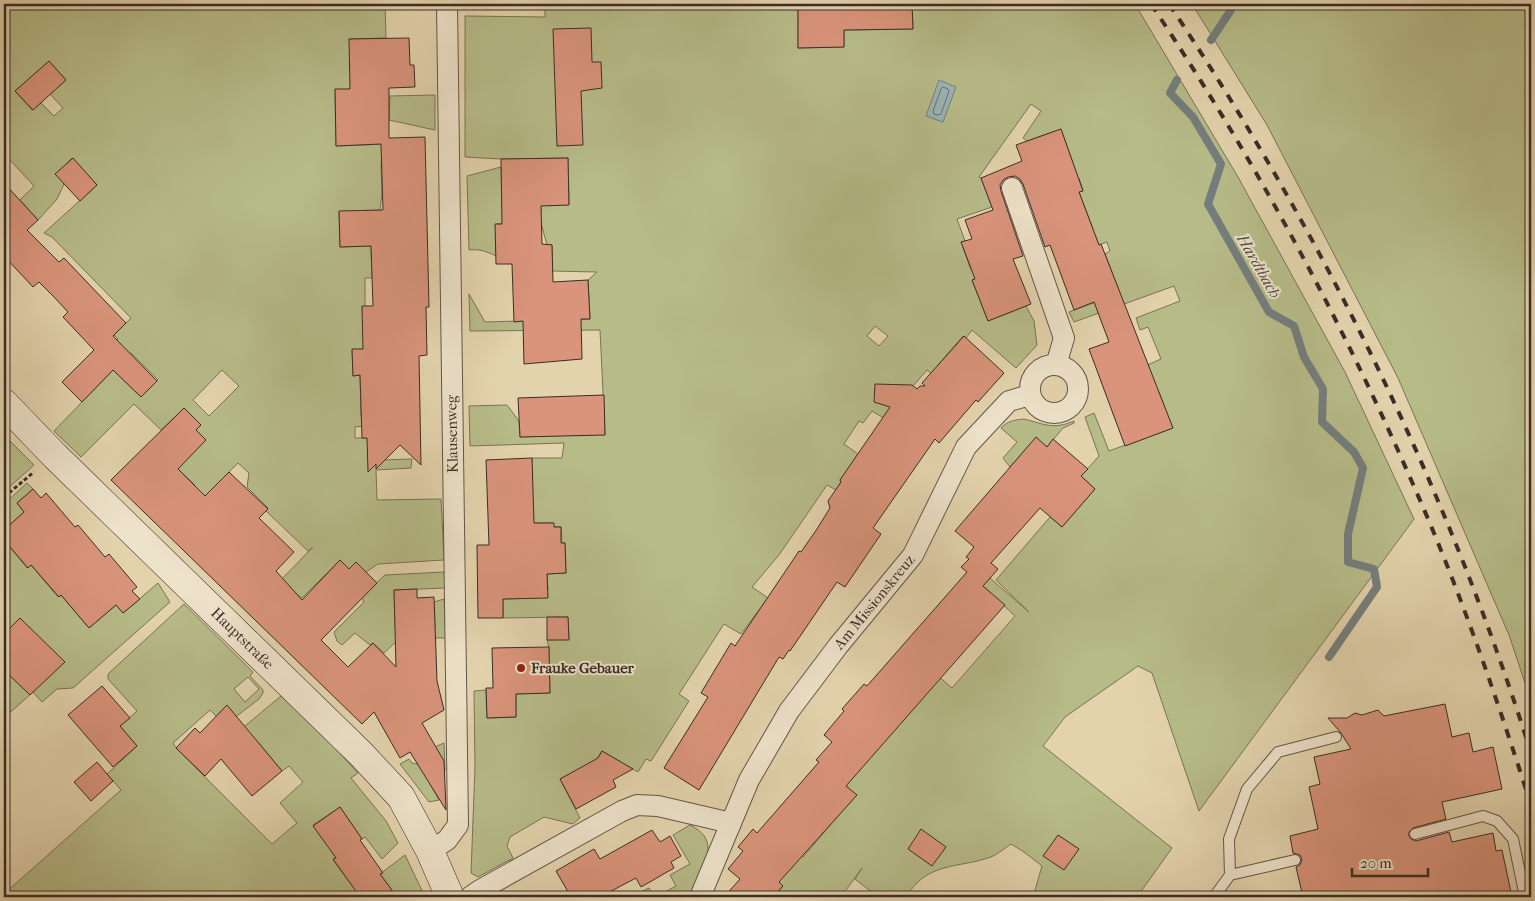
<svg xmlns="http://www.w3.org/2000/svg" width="1535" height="901" font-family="'IM FELL French Canon',serif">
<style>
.green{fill:#b6bb88;stroke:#787457;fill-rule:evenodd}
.water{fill:#9bb4b7;stroke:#747e7d}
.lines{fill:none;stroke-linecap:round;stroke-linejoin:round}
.shore{stroke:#6a706e;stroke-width:1}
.stream{stroke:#747e7d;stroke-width:8}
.building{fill:#d9947b;stroke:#3a2d26}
.lane-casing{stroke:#645648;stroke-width:12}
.street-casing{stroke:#645648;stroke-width:22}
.secondary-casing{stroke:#3a2d26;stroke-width:29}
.path{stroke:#3a2d26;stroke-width:3;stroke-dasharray:4 2.5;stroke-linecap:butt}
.lane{stroke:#ede2ca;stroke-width:10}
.street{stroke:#ede2ca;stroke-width:20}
.secondary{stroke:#ede2ca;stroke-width:28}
.rail{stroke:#3a2d26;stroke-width:4;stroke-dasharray:9 9;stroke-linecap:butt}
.poi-dot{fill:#8f2418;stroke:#ede2ca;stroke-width:2}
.labels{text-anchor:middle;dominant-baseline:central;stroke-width:4;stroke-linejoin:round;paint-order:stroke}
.street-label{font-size:15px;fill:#3a2d26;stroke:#ede2ca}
.poi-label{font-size:15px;font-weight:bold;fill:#3a2d26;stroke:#ede2ca;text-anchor:start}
.water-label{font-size:16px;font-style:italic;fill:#4d4843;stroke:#ede2ca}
</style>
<rect width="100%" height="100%" fill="#e3d3ad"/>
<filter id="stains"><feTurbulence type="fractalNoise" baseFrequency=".004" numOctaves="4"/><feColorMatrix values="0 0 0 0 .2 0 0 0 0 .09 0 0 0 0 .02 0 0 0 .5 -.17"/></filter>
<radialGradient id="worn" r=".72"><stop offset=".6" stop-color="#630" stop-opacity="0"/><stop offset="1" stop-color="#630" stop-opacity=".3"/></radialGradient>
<g class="green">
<path d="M4,4H385L386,38L349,39L374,88L335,90L336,146L387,144L381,164L382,193L380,210L339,212L340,247L371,246L372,278H365V306L375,348L352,350L353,376L360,375L361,415L363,426L355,427V438H367L382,460L412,459L411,468L376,470L377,500L441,499L444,560L378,564L366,572L356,562L349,569L340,560L302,598L294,592L290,595L277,584L313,547L308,551L266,511L268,508L247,487L249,473L238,463L195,506L184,496L195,485L177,468L206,440L179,413L161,430L134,404L81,457L54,431L113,370L141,397L158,380L131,353L128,354L116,342L118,339L114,335L131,318L52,237L44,233L97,185L72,158L57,173L64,184L57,199L38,220L20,200L34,186L9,159L4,163ZM49,61L66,80L50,94L63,108L54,116L41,103L32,110L15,91ZM222,370L239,386L209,416L193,400Z"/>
<path d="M545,4H790L798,12V48L844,47V30L913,29L912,4H1135L1238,177L1345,372L1414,519L1199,811L1152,673L1138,666L1065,717L1043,746L1172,848L1137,897H1033L1042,866L1024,852L1011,844C1005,848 998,854 991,857C957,869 928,861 906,897H870L873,893L855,879L862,868L841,897H773L783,886L777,881L798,853L803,857L856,795L832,773L919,659L952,688L1015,616L983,586L990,578L1029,612L996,580L1050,517L1062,527L1095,489L1081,476L1099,456L1085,417L1094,413L1109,451L1172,428L1159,392L1155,393L1145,366L1161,359L1148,327L1140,330L1136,318L1180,301L1174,286L1074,322L1069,312L1120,293L1105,254L1110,251L1107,242L1074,254L1093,229L1079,192L1083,190L1079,178L1047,190L1075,169L1061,129L1027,141L1023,138L1041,111L1031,104L979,177L981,178L992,207L957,219L965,241L961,242L971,270L986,275L972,280L988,321L1026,306L1034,321L1037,345L1016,368L972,330L966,338L963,336L937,366L933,375L927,370L913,386L892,423L872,411L863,423L859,421L844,444L858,454L840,480L841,482L836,490L827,485L779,555L752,587L768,598L741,634L724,624L679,694L689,701L651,761L646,759L638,772L602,751L596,760L560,779L580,818L573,824L544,817L510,837L507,846L513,858L478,877L471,873L475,767L474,691L486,690L487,718L516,717V694L550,693L549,647L547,640L569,639L568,617L503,618V599L538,598L548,590L547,574L566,573L565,543H562L561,527H554L553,523H533L532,458H562L564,443L470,446L469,406L507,405L519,421L520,437L605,434L600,330L470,331L469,294L485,322L590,319L588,280L597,272L552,271V245H547L541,223L496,224V256C486,251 480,249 469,250L467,176L501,167L502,207L569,204L568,158L501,159L465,157V16L545,17ZM875,326L888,336L879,346L867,336Z"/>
<path d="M1192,4H1531V701L1509,635L1398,378L1267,125Z"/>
<path d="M435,95V130L389,120L390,96Z"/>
<path d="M1024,419C1044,424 1053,430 1074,421V423L1063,428L1047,447L1035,439L1010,467L1003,458L1017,442L1001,428C1008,421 1014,420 1024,419Z"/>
<path d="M4,435L34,465L4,492Z"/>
<path d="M27,483L33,489L17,503L24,512L4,530V504Z"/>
<path d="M4,540L27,568L31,565L58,597L61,595L89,628L116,605L123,613L158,583L170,602L73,688L57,689L42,702L33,692L4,718Z"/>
<path d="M444,572L445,588L394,590L395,627L435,628L434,602L444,599L446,638H400L384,653L373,643L370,645L355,633L342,645L337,641L334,632L364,602L361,597L385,575Z"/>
<path d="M184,604L253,672L250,676L263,690V693L259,699L225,725L210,710L173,743L176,748L272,844L297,823L280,803L303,782L289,766L282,771L257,741L239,731L281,696L312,723L358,773L351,778L386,821L398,843L382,859L365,837L362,839L340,807L313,825L336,858L333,860L356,891L348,897H4V894L121,790L107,774L137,746L120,726L137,711L108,679V674ZM248,677L259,689L245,702L234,689Z"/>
<path d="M444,743L445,771L428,780L439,800L429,802L400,764L409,759L412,763L417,764L430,756V749Z"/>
<path d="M690,825C702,831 709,838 708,852L690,897H656L676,886L670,875L690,864L673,835Z"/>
<path d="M405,855L425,897H397L380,874Z"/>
<path d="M649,888L655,897H620L630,892L632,896H636V894Z"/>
</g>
<path class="water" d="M939,80L956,87L943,122L926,116Z"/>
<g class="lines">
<path class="shore" d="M943,87L948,89L949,91L941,114L938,115L934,114L933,111L941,89Z"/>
<g class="stream">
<path d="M1211,40L1235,4"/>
<path d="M1177,80L1170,93L1193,117L1221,164L1208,204L1269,312L1294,326L1304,357L1323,389L1322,422L1354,452L1363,468L1348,534V562L1374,569L1377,587L1329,657"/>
</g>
</g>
<g class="building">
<path d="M798,4H912L913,29L844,30V47L798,48Z"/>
<path d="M591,28L592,62H601L602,88L581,91L583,145L557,146L553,29Z"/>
<path d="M409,38L410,65H414L415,87L389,88V138L425,137L429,307H426L427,355L419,356L421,465L400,445L376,469V464L368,472L367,438H362L360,375L353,376L352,349H363L362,306H373L371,246L340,247L339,211L383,210L381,144L336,146L335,89H350L349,39Z"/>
<path d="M49,61L66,80L33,110L15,91Z"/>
<path d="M1061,129L1083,191L1079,192L1099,245L1101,244L1173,428L1125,446L1089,349L1109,342L1094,302L1074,310L1050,245L1045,247L1023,184L1020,179L1015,176L1008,177L1003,180L1000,185L1001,191L1023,256L1013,259L1031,304L988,321L972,280L975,279L961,242L972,239L965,220L993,210L981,178L1022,161L1016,145Z"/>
<path d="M73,158L97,185L80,201L55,174Z"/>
<path d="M568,158L569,205L541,206L542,244L552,245L553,282L588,280L590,319H581L582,359L524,364L523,321L514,322L512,264H496L495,224H502L501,159Z"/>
<path d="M4,183L38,220L27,230L59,262L64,258L126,323L113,336L157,381L141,397L113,370L82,402L62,382L94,350L63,317L68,312L54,297L39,282L33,287L4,256Z"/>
<path d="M964,336L1004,373L978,402L976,400L939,443L935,439L873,528L881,534L845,587L837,582L790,651L789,650L783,659L779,657L699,790L664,768L708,697L701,693L731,643L735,646L799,551L801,552L817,529L830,508L828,501L841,482L840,480L890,407L874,402L875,384L912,385L917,389L920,386H925L922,383Z"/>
<path d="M604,395L605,435L520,437L518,398Z"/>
<path d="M184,408L201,425L196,430L206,440L178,469L205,496L229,472L268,509L259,518L294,552L276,571L302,600L340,560L349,569L356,562L377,583L321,640L348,667L373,643L396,667L394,590L417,589V598L434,597L437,681L444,710L422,723L444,761L446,810L410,752L400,758L374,712L362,724L111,480Z"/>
<path d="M1036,437L1047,447L1053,439L1088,469L1081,476L1095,489L1062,527L1040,508L991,563L998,569L983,586L1005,605L846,786L857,795L779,882L783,886L773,897H724L740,879L728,869L743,851L738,847L753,829L757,833L819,762L816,760L832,742L824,735L844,711L842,709L864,684L867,686L967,572L961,567L969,559L966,557L974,547L955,531Z"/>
<path d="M532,458L534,523H554V527H561V543H565L566,573L547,574L548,598L503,599V618H478L477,545H489L486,460Z"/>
<path d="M33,489L41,498L46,493L75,527L78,525L105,557L109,554L137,587L132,591L140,599L123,613L116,605L89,628L61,595L59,597L31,565L28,568L4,540V530L24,512L17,503Z"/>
<path d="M547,617H568L569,640H547Z"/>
<path d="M20,618L65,662L30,695L4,670V634Z"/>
<path d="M549,647L550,693L516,694V717L487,718L486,688H493L492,648Z"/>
<path d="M102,686L130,718L120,726L137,746L113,767L68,715Z"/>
<path d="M1445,704L1452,737L1469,733L1473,752L1493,747L1502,789L1442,802L1446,819L1413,828L1409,832V836L1411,839L1416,841L1449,832L1452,842L1493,833L1496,851L1502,850L1512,897H1303L1296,867L1300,865L1302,859L1300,855L1293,853L1290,836L1318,829L1309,787L1320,784L1314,757L1351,749L1341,733L1328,718H1347L1355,713L1362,715L1378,710L1384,716Z"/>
<path d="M227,705L282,771L252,796L221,759L205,776L176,748L195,728L200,733Z"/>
<path d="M602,751L633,769L613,780L616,787L576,809L560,779L598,758Z"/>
<path d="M97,762L113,781L91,801L74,782Z"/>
<path d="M340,807L362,839L360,840L383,873L380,874L397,897H360L333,859L336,858L313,826Z"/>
<path d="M921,829L946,847L932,866L908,849Z"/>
<path d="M652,830L660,842L670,836L681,856L671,862L674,868L641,887L636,878L600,897H571L556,871L594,849L600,859Z"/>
<path d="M1058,835L1079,849L1064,870L1043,856Z"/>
</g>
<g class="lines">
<g class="lane-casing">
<g id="lane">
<path d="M1415,834L1483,816L1497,821L1513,839L1525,897"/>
<path d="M1230,875L1229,839L1247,789L1278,752L1336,737"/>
<path d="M1214,897L1230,875L1295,860"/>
</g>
</g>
<g class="street-casing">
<g id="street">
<path d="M1012,188L1064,338L1056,365"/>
<circle cx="1054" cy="389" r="24"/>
<path d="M430,851L447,840L458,825L447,4"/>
<path d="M470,897L480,890L622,811L637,805L658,806L731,823"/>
<path id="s1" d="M700,897L749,780L789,711L838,646L913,555L966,447L1009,401L1030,395"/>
</g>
</g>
<g class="secondary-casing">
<g id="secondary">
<path id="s2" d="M4,403L55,456L361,754L401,797L430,851L450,897"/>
</g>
</g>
<path class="path" d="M4,497L34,472"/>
<use href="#lane" class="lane"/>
<use href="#street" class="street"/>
<use href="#secondary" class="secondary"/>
<g class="rail">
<path d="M1151,4C1252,155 1339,315 1412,482C1459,587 1496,696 1531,805"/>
<path d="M1169,4C1323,234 1448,489 1531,753"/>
</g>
</g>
<circle class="poi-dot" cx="521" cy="668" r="5"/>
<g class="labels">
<g class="street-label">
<text transform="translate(452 434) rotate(-91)">Klausenweg</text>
<text stroke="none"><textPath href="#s1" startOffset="345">Am Missionskreuz</textPath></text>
<text stroke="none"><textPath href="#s2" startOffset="335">Hauptstraße</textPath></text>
</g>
<g class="poi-label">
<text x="531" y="668">Frauke Gebauer</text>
</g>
<g class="water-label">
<text transform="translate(1259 266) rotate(60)">Hardtbach</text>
</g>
</g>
<rect width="1535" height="901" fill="none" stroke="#e3d3ad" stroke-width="20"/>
<rect x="5" y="5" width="1525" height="891" fill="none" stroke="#3a2d26" stroke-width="2.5"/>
<rect x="10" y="10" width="1515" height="881" fill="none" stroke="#3a2d26"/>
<path d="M1352 868v8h76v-8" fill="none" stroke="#3a2d26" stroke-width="2.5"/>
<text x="1360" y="868" font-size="15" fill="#3a2d26" stroke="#ede2ca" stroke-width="4" paint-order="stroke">20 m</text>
<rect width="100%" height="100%" filter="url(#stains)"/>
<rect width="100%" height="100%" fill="url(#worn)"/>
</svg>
